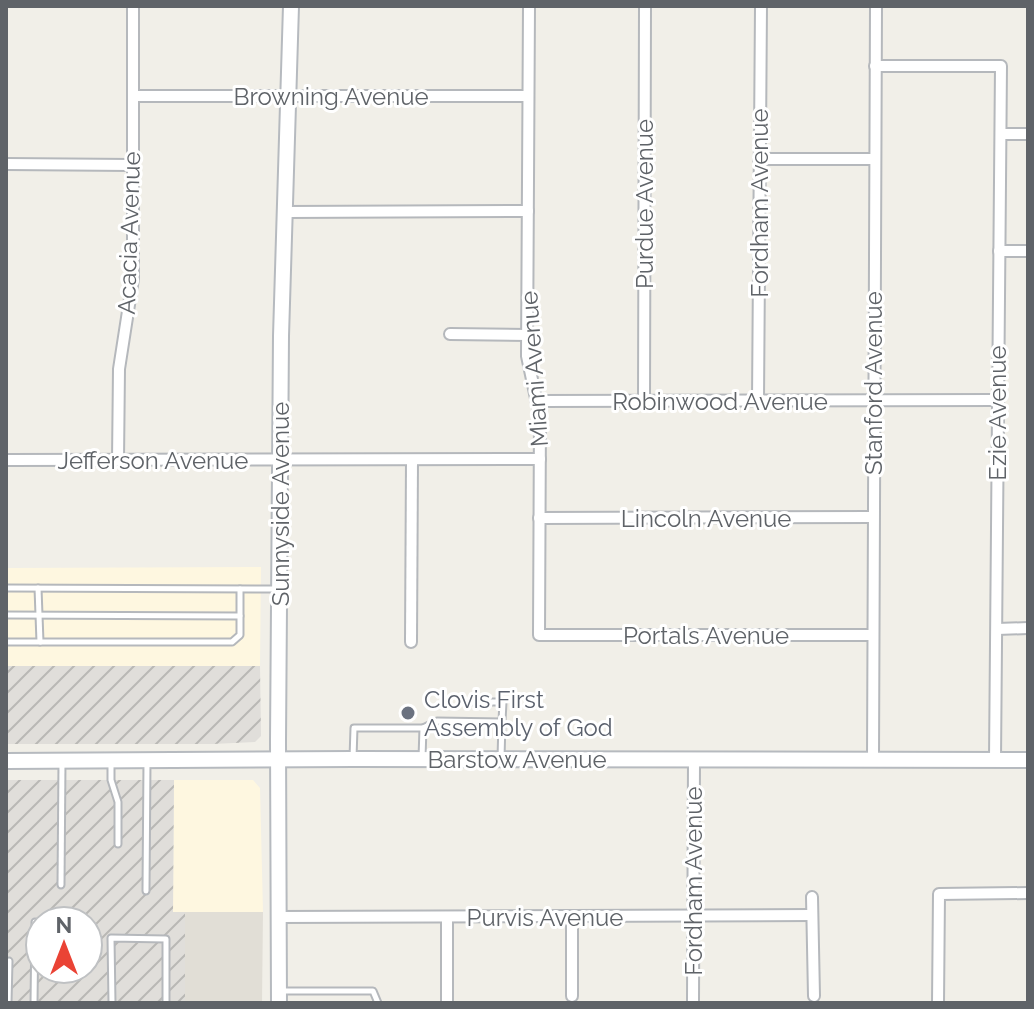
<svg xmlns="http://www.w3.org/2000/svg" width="1034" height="1009" font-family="Raleway,sans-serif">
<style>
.commercial{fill:#fef7e0}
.industrial{fill:url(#industrial-furrows);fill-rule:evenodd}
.education{fill:#e1ded6}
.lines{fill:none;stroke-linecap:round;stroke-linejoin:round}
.lane-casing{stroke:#b5b8bc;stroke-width:9}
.street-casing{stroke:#b5b8bc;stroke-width:14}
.secondary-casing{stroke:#b6babf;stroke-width:18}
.lane{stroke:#fff;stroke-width:5}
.street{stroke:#fff;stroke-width:10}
.secondary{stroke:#fff;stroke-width:14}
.worship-dot{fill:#6b7280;stroke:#fff;stroke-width:3}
.labels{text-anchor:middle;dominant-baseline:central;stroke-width:6;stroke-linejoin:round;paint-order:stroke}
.street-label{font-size:24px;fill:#5f6368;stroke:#fff}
.worship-label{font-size:24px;fill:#5b616d;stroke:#fff;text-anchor:start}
</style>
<defs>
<pattern id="industrial-furrows" width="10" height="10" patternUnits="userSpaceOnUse" patternTransform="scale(2)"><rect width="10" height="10" fill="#e0deda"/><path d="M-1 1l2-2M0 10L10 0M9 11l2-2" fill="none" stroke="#b9b8b5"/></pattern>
</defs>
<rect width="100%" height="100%" fill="#f1efe8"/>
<g class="commercial">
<path d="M261,567L260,666H6V568Z"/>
<path d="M174,780H253L260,788L263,912H173Z"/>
</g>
<g class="industrial">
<path d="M6,666H260L261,736L255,742L213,744H6Z"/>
<path d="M6,780H174L173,912H185V1003H6ZM40,921H88V969H40Z"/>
</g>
<path class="education" d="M185,912H263L262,1003H185Z"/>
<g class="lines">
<g class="lane-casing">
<g id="lane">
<path d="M6,588L279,589"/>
<path d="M38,588L40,642"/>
<path d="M6,615L240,616"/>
<path d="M6,642H232L240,635V589"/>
<path d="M471,702H503L502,721"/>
<path d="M353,758L354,728H423"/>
<path d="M422,758L423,728L437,721L502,722L501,758"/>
<path d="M111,762V780L118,802V844"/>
<path d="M61,885L62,762"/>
<path d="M146,891L147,761"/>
<path d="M283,991H373L378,1003"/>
<path d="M8,1003L9,961"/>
<path d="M34,1003L35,922"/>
<path d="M112,1003L111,938L166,939V1003"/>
</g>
</g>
<g class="street-casing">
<g id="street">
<path d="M529,6L527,356L540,417L539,635H872"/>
<path d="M875,66H1001L995,760"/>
<path d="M133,96H528"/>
<path d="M1001,134H1028"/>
<path d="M759,159H874"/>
<path d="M6,164L131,165"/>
<path d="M286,212L528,211"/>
<path d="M999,251H1028"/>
<path d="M450,334L528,335"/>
<path d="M758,400L761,6"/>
<path d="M539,401L996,400"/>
<path d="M644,401L645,6"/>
<path d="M6,460L540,459"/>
<path d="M118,460L119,369L133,279V6"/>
<path d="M539,518L873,517"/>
<path d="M997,629L1028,628"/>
<path d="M411,642L412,461"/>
<path d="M873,760L876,6"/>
<path d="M812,897L814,996"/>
<path d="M277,917L812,915"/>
<path d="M572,917V996"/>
<path d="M447,1003V917"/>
<path d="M693,1003L694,760"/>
<path d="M938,1003L939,894L1028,893"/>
</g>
</g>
<g class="secondary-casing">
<g id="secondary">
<path d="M6,761L353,759L1028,760"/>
<path d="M279,1003L278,741L281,336L291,6"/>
</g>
</g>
<use href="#lane" class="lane"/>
<use href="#street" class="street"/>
<use href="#secondary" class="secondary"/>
</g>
<circle class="worship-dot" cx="408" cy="713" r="8"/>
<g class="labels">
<g class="street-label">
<text x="331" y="96">Browning Avenue</text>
<text transform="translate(759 203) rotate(-90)">Fordham Avenue</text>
<text transform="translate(644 204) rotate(-90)">Purdue Avenue</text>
<text transform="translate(129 233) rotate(-88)">Acacia Avenue</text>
<text transform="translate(534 369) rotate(-94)">Miami Avenue</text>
<text transform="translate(873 383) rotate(-90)">Stanford Avenue</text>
<text x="720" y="401">Robinwood Avenue</text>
<text transform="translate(997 413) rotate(-90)">Ezie Avenue</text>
<text x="153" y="460">Jefferson Avenue</text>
<text transform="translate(280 504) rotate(-90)">Sunnyside Avenue</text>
<text x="706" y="518">Lincoln Avenue</text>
<text x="706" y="635">Portals Avenue</text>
<text x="517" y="759">Barstow Avenue</text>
<text transform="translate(693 881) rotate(-90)">Fordham Avenue</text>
<text x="545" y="917">Purvis Avenue</text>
</g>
<g class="worship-label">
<text x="424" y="699">Clovis First<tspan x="424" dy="28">Assembly of God</tspan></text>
</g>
</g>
<rect width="1034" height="1009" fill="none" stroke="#5f6368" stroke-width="16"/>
<g transform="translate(64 945)"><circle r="38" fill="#ffffff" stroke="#bfc1c3" stroke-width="2"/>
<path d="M0-6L14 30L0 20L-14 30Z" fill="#ea4335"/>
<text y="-12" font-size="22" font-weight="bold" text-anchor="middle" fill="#5f6368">N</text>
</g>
</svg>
